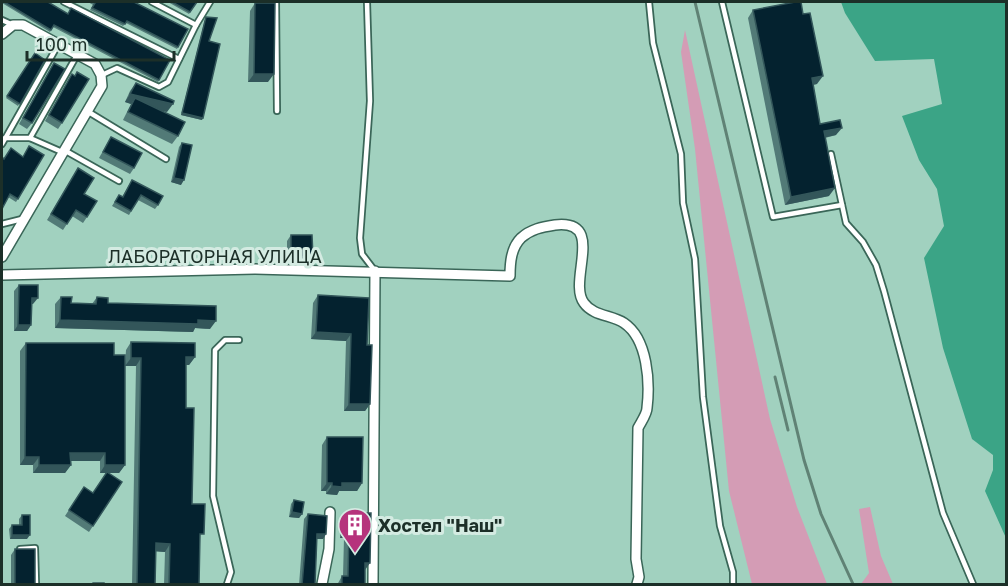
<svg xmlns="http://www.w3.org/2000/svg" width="1008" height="586" font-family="'Golos Text',sans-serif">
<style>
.green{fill:#d49cb5}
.water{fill:#3ba486}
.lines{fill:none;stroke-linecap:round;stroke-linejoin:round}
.lane-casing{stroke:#3a6658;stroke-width:8}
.street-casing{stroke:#3a6658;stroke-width:12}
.lane{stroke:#fff;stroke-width:4.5}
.street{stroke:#fff;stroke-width:9}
.rail{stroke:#608275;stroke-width:3}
.wall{fill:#527a77}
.shaded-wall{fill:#33565a}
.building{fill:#04222f;stroke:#33565a;stroke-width:1.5}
.labels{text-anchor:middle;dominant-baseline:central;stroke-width:6;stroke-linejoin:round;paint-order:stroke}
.street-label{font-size:18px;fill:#1c2f28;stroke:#d4ebe2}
.poi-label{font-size:18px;font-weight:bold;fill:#1c2f28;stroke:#d4ebe2;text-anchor:start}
</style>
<rect width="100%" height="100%" fill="#a1d1bf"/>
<g class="green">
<path d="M685,30L770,419L797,507L827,584H752L729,491L695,149L681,52Z"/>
<path d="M870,507L881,556L893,584H861L869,573L859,509Z"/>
</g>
<path class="water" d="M841,2H1006V538L985,491L993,470V455L972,439L943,348L924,258L944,226L937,189L919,160L902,116L942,104L934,59L875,61L845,13Z"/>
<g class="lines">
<g class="lane-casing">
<g id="lane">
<path d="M64,2L179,59"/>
<path d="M276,2L277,111"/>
<path d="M367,2L370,101L360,238L362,254L375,271"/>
<path d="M649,2L653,43L681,154L683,203L695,259L703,397L720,526L733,572V584"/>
<path d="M722,2L773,217L842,205"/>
<path d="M2,20L13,25"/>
<path d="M196,25L210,2"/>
<path d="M102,75L117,68L159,87L168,82L196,25L152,2"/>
<path d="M87,111L166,159"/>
<path d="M5,138H30L62,152"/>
<path d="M30,138L77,55"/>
<path d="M2,144L58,45"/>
<path d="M64,150L119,181"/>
<path d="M831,154L846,223L863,242L876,265L884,291L943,513L973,584"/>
<path d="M2,224L22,219"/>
<path d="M20,549L35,548L36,584"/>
<path d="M227,584L231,572L213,496L215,350L225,340H239"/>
</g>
</g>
<g class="street-casing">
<g id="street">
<path d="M2,34L13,25H23L95,64L101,75L102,86L2,257"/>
<path d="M2,275L255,269L510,276C510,263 511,248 521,238C531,229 542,227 555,225C607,219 567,281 584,303C593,316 612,315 624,323C648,339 650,383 647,408C647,414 641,422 638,428L636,559L639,577L637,584"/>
<path d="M322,584L329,549L330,512"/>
<path d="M373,584L375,271"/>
</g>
</g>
<use href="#lane" class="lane"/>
<use href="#street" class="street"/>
<g class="rail">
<path d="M695,2L804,460L821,514L853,584"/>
<path d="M775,377L788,430"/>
</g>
</g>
<g class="wall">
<path d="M2,2H48L68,14L170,60L158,82L53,27L50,32L2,3Z"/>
<path d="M88,2H134L178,47L177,49L126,23L123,26L90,10L93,5Z"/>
<path d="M168,2H197L189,14Z"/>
<path d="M255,3L268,82H248L250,11Z"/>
<path d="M753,10L817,84L813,85L820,124L836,135L825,138L829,196L785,205L748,18Z"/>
<path d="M206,17L209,41L202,120L181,115L205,19Z"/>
<path d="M35,53L45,60L18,106L6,98Z"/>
<path d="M54,63L32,123L27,129L19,124Z"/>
<path d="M72,74L62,123L58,129L45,121Z"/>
<path d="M136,83L167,112L159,110L178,136L172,144L123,120L131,104L125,102L130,91Z"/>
<path d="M111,137L134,168L130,174L99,158Z"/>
<path d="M182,143L181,185L171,182L179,147Z"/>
<path d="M44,155L16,202L8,197L4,159Z"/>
<path d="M78,168L84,194L87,217L83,223L72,216L63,230L47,220Z"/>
<path d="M132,180L158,205L155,209L138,200L129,215L112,206L119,195L122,197Z"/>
<path d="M291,235L308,263H287V241Z"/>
<path d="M19,285L33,304H32L31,325L27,331H14V291Z"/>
<path d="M318,295L367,345L370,404L365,411H344L346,341L311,339L313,303Z"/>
<path d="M61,297L71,303L92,304L97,297L108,303L210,329L195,328L193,332L55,328V304Z"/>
<path d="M131,342L195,357L189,365H186V408L192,504L200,540L199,585H164L165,552L156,551L155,585H132L136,366H125L126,350Z"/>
<path d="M26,343L114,355L125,465L119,473H108L122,482L89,532L65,516L84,487L93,493L106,473H100V461H71V465L65,473H33V465H20V351Z"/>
<path d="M327,437L362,483L357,491H339L337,495L326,494V491H321L322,445Z"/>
<path d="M294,500L302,514L299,518L289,517L291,504Z"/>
<path d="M346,513L365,570V585H337L342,576H343L344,538H340V520Z"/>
<path d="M308,514L326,534L323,539H317L315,584L299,585L304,519Z"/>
<path d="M22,515L27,539H10L9,529L12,525H19V519Z"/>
<path d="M15,549L35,585H11V555Z"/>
</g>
<g class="shaded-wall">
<path d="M254,74H274L268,82H248Z"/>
<path d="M823,76L817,84L806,86L812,78Z"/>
<path d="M130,94L173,104L167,112L132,104L135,98L131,104L125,102Z"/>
<path d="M182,113L203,118L202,120L181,115Z"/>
<path d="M842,128L836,135L818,139L824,131Z"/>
<path d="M174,178L184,180L181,185L171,182Z"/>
<path d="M835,188L829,196L785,205L791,197Z"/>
<path d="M291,257H313L308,263H287Z"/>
<path d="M32,298H38L33,304H28Z"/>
<path d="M60,320H198L216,321L210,329L195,328L193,332L55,328Z"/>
<path d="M18,325H31L27,331H14Z"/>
<path d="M316,332L351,334L346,341L311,339Z"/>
<path d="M186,357H195L189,365H180Z"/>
<path d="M131,358H141L136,366H125Z"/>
<path d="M349,404H370L365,411H344Z"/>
<path d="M70,453H105L100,461H65Z"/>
<path d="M25,457H39L33,465H20Z"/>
<path d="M39,465H71L65,473H33Z"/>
<path d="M105,465H125L119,473H100Z"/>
<path d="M327,483H332L326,491H321Z"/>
<path d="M342,483H362L357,491H339L337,495L326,494L332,486Z"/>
<path d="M292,512L302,514L299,518L289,517Z"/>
<path d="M345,530H349L344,538H340Z"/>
<path d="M317,534H326L323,539H314Z"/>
<path d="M12,535H30L27,539H10Z"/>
<path d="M156,543L170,544L165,552L150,551Z"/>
<path d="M365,563H370L365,570Z"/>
</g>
<g class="building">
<path d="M4,2H48L68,14L71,8L170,60L159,80L54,25L51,30Z"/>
<path d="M93,2H134L188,29L178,47L127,21L125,24L92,8L95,3Z"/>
<path d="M172,2H197L190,12Z"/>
<path d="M795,2H801L803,14L810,13L823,76L812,78L820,124L840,120L842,128L824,131L835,188L791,197L753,10Z"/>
<path d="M255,3H275L274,74H254Z"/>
<path d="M206,17L217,18L209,41L220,44L203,118L182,113Z"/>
<path d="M35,53L45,60L20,104L7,96Z"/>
<path d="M54,63L65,69L32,123L23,118Z"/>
<path d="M77,72L89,79L62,123L49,115L72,74L75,76Z"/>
<path d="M136,83L174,101L173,104L130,94Z"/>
<path d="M135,98L185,122L178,136L128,112Z"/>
<path d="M111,137L142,153L134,168L103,152Z"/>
<path d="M182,143L192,145L184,180L174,178Z"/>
<path d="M29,146L44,155L18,199L10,194L2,209V157L4,159L11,148L23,157Z"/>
<path d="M78,168L94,178L84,194L97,201L87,217L76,210L67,224L51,214Z"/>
<path d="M132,180L163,196L158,205L141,195L131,211L115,202L119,195L123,197Z"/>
<path d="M291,235H312L313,257H291Z"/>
<path d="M19,285H38V298H32L31,325H18Z"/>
<path d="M318,295L369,298L367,345H372L370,404H349L351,334L316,332Z"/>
<path d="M61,297H72L71,303L96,304L97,297L108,298V303L216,306V321L198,320V324L60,320Z"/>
<path d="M131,342L195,343V357H186V408H194L192,504H205L204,534H200L199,585H169L170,544L156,543L155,585H137L141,358H131Z"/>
<path d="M26,343H114V355H125V465H105V453H70L71,465H39V457H25Z"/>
<path d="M327,437H363L362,483H342V487L332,486V483H327Z"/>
<path d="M107,472L122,482L93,526L69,510L84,487L93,493Z"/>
<path d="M294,500L304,502L302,514L292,512Z"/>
<path d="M346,513H371L370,563H365V585H342V576H348L349,530H345Z"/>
<path d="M308,514L327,516L326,534H317L315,584L302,585Z"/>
<path d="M22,515H30V535H12V525H22Z"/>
<rect x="15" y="549" width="20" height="36"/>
<path d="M93,583H104V585H92Z"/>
</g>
<defs>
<g id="building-pin" transform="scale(1.725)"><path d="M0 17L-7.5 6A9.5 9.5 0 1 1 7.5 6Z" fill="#b6337c" stroke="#d4ebe2"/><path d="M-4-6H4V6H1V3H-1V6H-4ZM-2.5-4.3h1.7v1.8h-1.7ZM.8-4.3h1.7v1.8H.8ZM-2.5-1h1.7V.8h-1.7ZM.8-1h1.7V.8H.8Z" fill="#fff"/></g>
</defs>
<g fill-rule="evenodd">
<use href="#building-pin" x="355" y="525"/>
</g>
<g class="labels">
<g class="street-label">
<text x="215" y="256">ЛАБОРАТОРНАЯ УЛИЦА</text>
</g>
<g class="poi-label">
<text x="378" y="525">Хостел "Наш"</text>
</g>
</g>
<rect width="1008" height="586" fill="none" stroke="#1c2f28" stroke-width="6"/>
<path d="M27 51v9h147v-9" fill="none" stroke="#1c2f28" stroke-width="3"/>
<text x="36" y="51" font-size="18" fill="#1c2f28" stroke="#d4ebe2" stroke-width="4.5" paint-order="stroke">100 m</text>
</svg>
